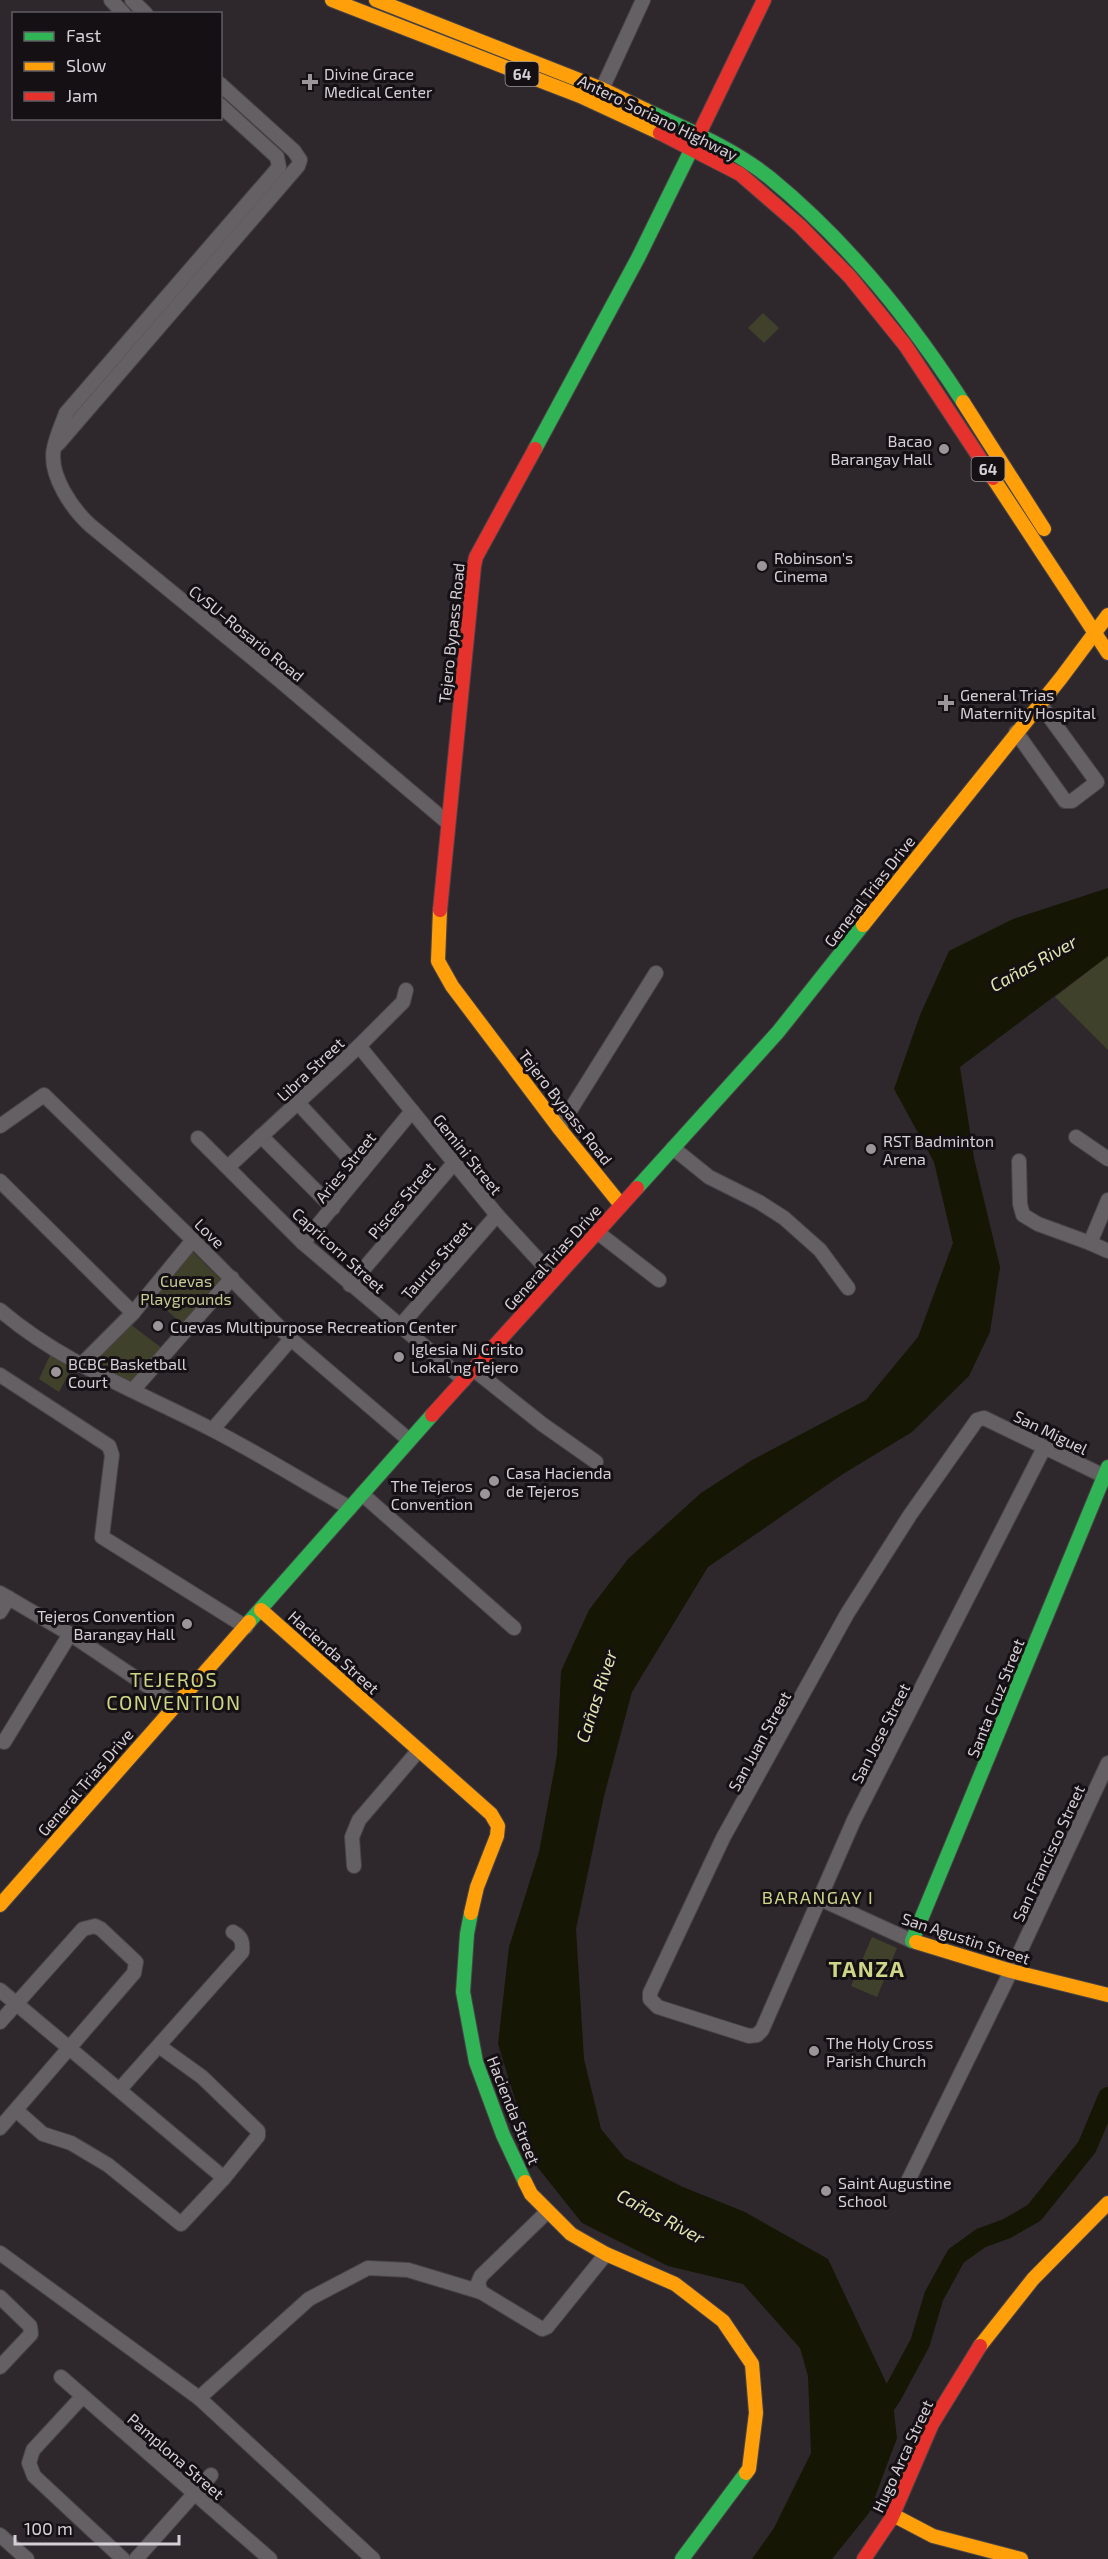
<svg xmlns="http://www.w3.org/2000/svg" width="1108" height="2559" font-family="'Exo 2',sans-serif">
<style>
.green{fill:#40412b}
.water{fill:#151604}
.lines{fill:none;stroke-linecap:round;stroke-linejoin:round}
.river{stroke:#151604;stroke-width:20}
.street-casing{stroke:#484347;stroke-width:16}
.fast-casing{stroke:#484347;stroke-width:16}
.slow-casing{stroke:#484347;stroke-width:16}
.jam-casing{stroke:#484347;stroke-width:16}
.street{stroke:#646063;stroke-width:14}
.fast{stroke:#30b455;stroke-width:14}
.slow{stroke:#ff9f0a;stroke-width:14}
.jam{stroke:#e5322d;stroke-width:14}
.poi-dot{fill:#9b959a;stroke:#151014;stroke-width:2}
.labels{text-anchor:middle;dominant-baseline:central;stroke-width:6;stroke-linejoin:round;paint-order:stroke}
.shield{fill:#151014;stroke:#9c969b;stroke-width:1.5}
.shield-label{font-size:15px;font-weight:bold;fill:#d6cfd5}
.poi-label{font-size:16px;fill:#d6cfd5;stroke:#151014;text-anchor:start}
.street-label{font-size:16px;fill:#d6cfd5;stroke:#151014}
.park-label{font-size:16px;fill:#c7cb94;stroke:#151014}
.water-label{font-size:18px;font-style:italic;fill:#e1e6ae;stroke:#151014}
.neighbourhood-label{font-size:18px;letter-spacing:1.5px;fill:#cfd587;stroke:#151014}
.quarter-label{font-size:20px;letter-spacing:1.5px;fill:#cfd587;stroke:#151014}
.district-label{font-size:22px;font-weight:bold;letter-spacing:1.5px;fill:#cfd587;stroke:#151014}
</style>
<rect width="100%" height="100%" fill="#2e282d"/>
<g class="green">
<path d="M763,313L779,328L764,343L748,328Z"/>
<path d="M1108,956V1050L1055,997Z"/>
<path d="M191,1250L222,1281L184,1325L151,1297Z"/>
<path d="M130,1324L163,1349L130,1384L88,1364Z"/>
<path d="M52,1351L74,1364L59,1392L39,1379Z"/>
<path d="M872,1937L897,1948L877,1997L851,1986Z"/>
</g>
<path class="water" d="M1108,888V956L960,1067L974,1158L1000,1267L990,1332L969,1376L912,1432L843,1474L708,1567L632,1692L604,1796L576,1929L584,2059L601,2129L625,2158L683,2187L745,2212L828,2259L892,2395L897,2438L869,2513L832,2559H752L774,2528L811,2453L808,2376L800,2348L743,2284L668,2266L582,2223L535,2164L498,2044L509,1947L539,1852L557,1755L561,1671L589,1610L628,1559L701,1493L752,1460L866,1400L918,1337L953,1243L934,1162L894,1089L920,1015L949,951L1013,919Z"/>
<g class="lines">
<path class="river" d="M877,2417L892,2395L920,2343L934,2296L956,2256L981,2238L1006,2229L1034,2213L1087,2147L1108,2097"/>
<g class="street-casing">
<g id="street">
<path d="M111,0L124,14"/>
<path d="M132,0L146,14"/>
<path d="M602,89L643,0"/>
<path d="M220,105L277,157L279,167L66,413C62,424 56,437 54,448C48,475 73,510 91,526L278,679L448,823"/>
<path d="M58,444L298,166L300,160L294,151L220,84"/>
<path d="M1016,732L1065,801H1072L1097,782L1040,704"/>
<path d="M359,1046L497,1215L555,1278"/>
<path d="M298,1103L362,1172"/>
<path d="M0,1126L44,1095L193,1240L291,1339L409,1440"/>
<path d="M559,1128L656,973"/>
<path d="M261,1136L333,1208"/>
<path d="M1076,1137L1108,1159"/>
<path d="M198,1138L303,1243L464,1380"/>
<path d="M673,1148L709,1177L759,1202L784,1218L820,1250L848,1288"/>
<path d="M1019,1161L1020,1204L1023,1215L1038,1224L1090,1243"/>
<path d="M228,1167L359,1046L403,1002L406,990"/>
<path d="M0,1181L133,1313"/>
<path d="M1108,1200L1090,1243L1108,1251"/>
<path d="M597,1232L659,1280"/>
<path d="M303,1243L412,1111"/>
<path d="M350,1285L454,1163"/>
<path d="M0,1310C62,1363 139,1392 211,1429C258,1453 304,1482 350,1508"/>
<path d="M400,1326L497,1215"/>
<path d="M81,1365L133,1313L193,1240"/>
<path d="M473,1369L542,1424L596,1462"/>
<path d="M0,1375L109,1446L112,1455L102,1537L246,1627"/>
<path d="M133,1390L232,1278"/>
<path d="M213,1429L291,1339"/>
<path d="M1044,1448L854,1820L762,2030L757,2035L749,2036L658,2007L650,1999V1993L723,1838L847,1614L910,1515L977,1420L984,1418L1104,1476"/>
<path d="M362,1494L514,1628"/>
<path d="M0,1593L70,1634L176,1705"/>
<path d="M0,1612L9,1598"/>
<path d="M4,1742L70,1634"/>
<path d="M354,1866L352,1837L359,1820L419,1750"/>
<path d="M818,1898L912,1941"/>
<path d="M0,1990L224,2178"/>
<path d="M0,2022L83,1929L95,1926L101,1929L136,1962L134,1973L0,2128"/>
<path d="M120,2089L242,1952C243,1942 242,1937 233,1932"/>
<path d="M17,2111L43,2134L71,2143L108,2165L181,2224L224,2178L258,2136V2131L202,2077L159,2046"/>
<path d="M907,2183L1011,1971L1108,1763"/>
<path d="M548,2211L481,2276L478,2283L481,2292L542,2329L547,2327L606,2254"/>
<path d="M0,2253L199,2398L373,2559"/>
<path d="M0,2297L30,2326L31,2334L0,2367"/>
<path d="M61,2377L270,2559"/>
<path d="M82,2397L33,2450L29,2463L34,2476L123,2559"/>
<path d="M199,2398L309,2299L368,2268L408,2270L481,2292"/>
<path d="M0,2535L27,2559"/>
<path d="M136,2559L211,2475"/>
</g>
</g>
<g class="fast-casing">
<g id="fast">
<path d="M646,110C688,130 733,148 770,178C847,241 909,318 963,402"/>
<path d="M535,449L638,258L697,138"/>
<path d="M637,1188L778,1032L863,925"/>
<path d="M249,1622L432,1415"/>
<path d="M471,1913L467,1934L463,1992L476,2062L503,2135L525,2182"/>
<path d="M916,1942L912,1941L1108,1467"/>
<path d="M682,2559L746,2473"/>
</g>
</g>
<g class="slow-casing">
<g id="slow">
<path d="M332,0L580,96L660,133"/>
<path d="M376,0L602,89L646,110"/>
<path d="M963,402L1044,529"/>
<path d="M993,478L1108,653"/>
<path d="M440,910L438,961L452,986L559,1128L621,1205"/>
<path d="M863,925L1061,678L1108,615"/>
<path d="M261,1610L491,1814L498,1826L497,1836L477,1887L471,1913"/>
<path d="M0,1905L249,1622"/>
<path d="M916,1942L1011,1971L1108,1995"/>
<path d="M525,2182L531,2194L571,2234L606,2254L675,2284L723,2321L752,2364L756,2413L749,2469L746,2473"/>
<path d="M980,2346L1033,2279L1108,2203"/>
<path d="M893,2515L933,2536L1021,2559"/>
</g>
</g>
<g class="jam-casing">
<g id="jam">
<path d="M660,133L740,174L800,226L850,277L905,345L993,478"/>
<path d="M697,138L764,0"/>
<path d="M440,910L474,566L476,557L535,449"/>
<path d="M432,1415L637,1188"/>
<path d="M864,2559L891,2519L932,2424L980,2346"/>
</g>
</g>
<use href="#street" class="street"/>
<use href="#fast" class="fast"/>
<use href="#slow" class="slow"/>
<use href="#jam" class="jam"/>
</g>
<g class="poi-dot">
<path d="M307 73h6v6h6v6h-6v6h-6v-6h-6v-6h6z"/>
<circle cx="944" cy="449" r="6"/>
<circle cx="762" cy="566" r="6"/>
<path d="M943 694h6v6h6v6h-6v6h-6v-6h-6v-6h6z"/>
<circle cx="871" cy="1149" r="6"/>
<circle cx="158" cy="1326" r="6"/>
<circle cx="399" cy="1357" r="6"/>
<circle cx="56" cy="1372" r="6"/>
<circle cx="494" cy="1481" r="6"/>
<circle cx="485" cy="1494" r="6"/>
<circle cx="187" cy="1624" r="6"/>
<circle cx="814" cy="2051" r="6"/>
<circle cx="826" cy="2191" r="6"/>
</g>
<g class="labels">
<g class="shield">
<rect x="505.5" y="62" width="33" height="24" rx="4.5"/>
<rect x="971.5" y="457" width="33" height="24" rx="4.5"/>
</g>
<g class="shield-label">
<text x="522" y="74">64</text>
<text x="988" y="469">64</text>
</g>
<g class="poi-label">
<text x="324" y="73">Divine Grace<tspan x="324" dy="18">Medical Center</tspan></text>
<text x="932" y="440" text-anchor="end">Bacao<tspan x="932" dy="18">Barangay Hall</tspan></text>
<text x="774" y="557">Robinson's<tspan x="774" dy="18">Cinema</tspan></text>
<text x="960" y="694">General Trias<tspan x="960" dy="18">Maternity Hospital</tspan></text>
<text x="883" y="1140">RST Badminton<tspan x="883" dy="18">Arena</tspan></text>
<text x="170" y="1326">Cuevas Multipurpose Recreation Center</text>
<text x="411" y="1348">Iglesia Ni Cristo<tspan x="411" dy="18">Lokal ng Tejero</tspan></text>
<text x="68" y="1363">BCBC Basketball<tspan x="68" dy="18">Court</tspan></text>
<text x="506" y="1472">Casa Hacienda<tspan x="506" dy="18">de Tejeros</tspan></text>
<text x="473" y="1485" text-anchor="end">The Tejeros<tspan x="473" dy="18">Convention</tspan></text>
<text x="175" y="1615" text-anchor="end">Tejeros Convention<tspan x="175" dy="18">Barangay Hall</tspan></text>
<text x="826" y="2042">The Holy Cross<tspan x="826" dy="18">Parish Church</tspan></text>
<text x="838" y="2182">Saint Augustine<tspan x="838" dy="18">School</tspan></text>
</g>
<g class="street-label">
<text transform="translate(658 117) rotate(26)">Antero Soriano Highway</text>
<text transform="translate(247 633) rotate(39)">CvSU–Rosario Road</text>
<text transform="translate(451 633) rotate(-84)">Tejero Bypass Road</text>
<text transform="translate(869 891) rotate(-52)">General Trias Drive</text>
<text transform="translate(310 1069) rotate(-43)">Libra Street</text>
<text transform="translate(566 1107) rotate(52)">Tejero Bypass Road</text>
<text transform="translate(468 1154) rotate(51)">Gemini Street</text>
<text transform="translate(345 1167) rotate(-51)">Aries Street</text>
<text transform="translate(401 1200) rotate(-50)">Pisces Street</text>
<text transform="translate(210 1233) rotate(45)">Love</text>
<text transform="translate(339 1250) rotate(42)">Capricorn Street</text>
<text transform="translate(552 1257) rotate(-48)">General Trias Drive</text>
<text transform="translate(436 1260) rotate(-49)">Taurus Street</text>
<text transform="translate(1051 1432) rotate(26)">San Miguel</text>
<text transform="translate(334 1652) rotate(42)">Hacienda Street</text>
<text transform="translate(995 1698) rotate(-68)">Santa Cruz Street</text>
<text transform="translate(880 1733) rotate(-63)">San Jose Street</text>
<text transform="translate(759 1741) rotate(-61)">San Juan Street</text>
<text transform="translate(85 1782) rotate(-49)">General Trias Drive</text>
<text transform="translate(1048 1853) rotate(-65)">San Francisco Street</text>
<text transform="translate(966 1938) rotate(18)">San Agustin Street</text>
<text transform="translate(514 2110) rotate(68)">Hacienda Street</text>
<text transform="translate(176 2456) rotate(41)">Pamplona Street</text>
<text transform="translate(902 2456) rotate(-65)">Hugo Arca Street</text>
</g>
<g class="park-label">
<text x="186" y="1280">Cuevas<tspan x="186" dy="18">Playgrounds</tspan></text>
</g>
<g class="water-label">
<text transform="translate(1033 963) rotate(-29)">Cañas River</text>
<text transform="translate(596 1696) rotate(-72)">Cañas River</text>
<text transform="translate(661 2216) rotate(28)">Cañas River</text>
</g>
<g class="neighbourhood-label">
<text x="818" y="1897">BARANGAY I</text>
</g>
<g class="quarter-label">
<text x="174" y="1679">TEJEROS<tspan x="174" dy="23">CONVENTION</tspan></text>
</g>
<g class="district-label">
<text x="867" y="1968">TANZA</text>
</g>
</g>
<rect x="12" y="12" width="210" height="108" fill="#151014" stroke="#625c61" stroke-width="1.5"/>
<rect x="24" y="32" width="30" height="9" fill="#30b455" stroke="#625c61" stroke-width="1.5"/>
<text x="66" y="42" font-size="18" fill="#d6cfd5">Fast</text>
<rect x="24" y="62" width="30" height="9" fill="#ff9f0a" stroke="#625c61" stroke-width="1.5"/>
<text x="66" y="72" font-size="18" fill="#d6cfd5">Slow</text>
<rect x="24" y="92" width="30" height="9" fill="#e5322d" stroke="#625c61" stroke-width="1.5"/>
<text x="66" y="102" font-size="18" fill="#d6cfd5">Jam</text>
<path d="M15 2535v9h164v-9" fill="none" stroke="#d6cfd5" stroke-width="3"/>
<text x="24" y="2535" font-size="18" fill="#d6cfd5" stroke="#151014" stroke-width="4.5" paint-order="stroke">100 m</text>
</svg>
